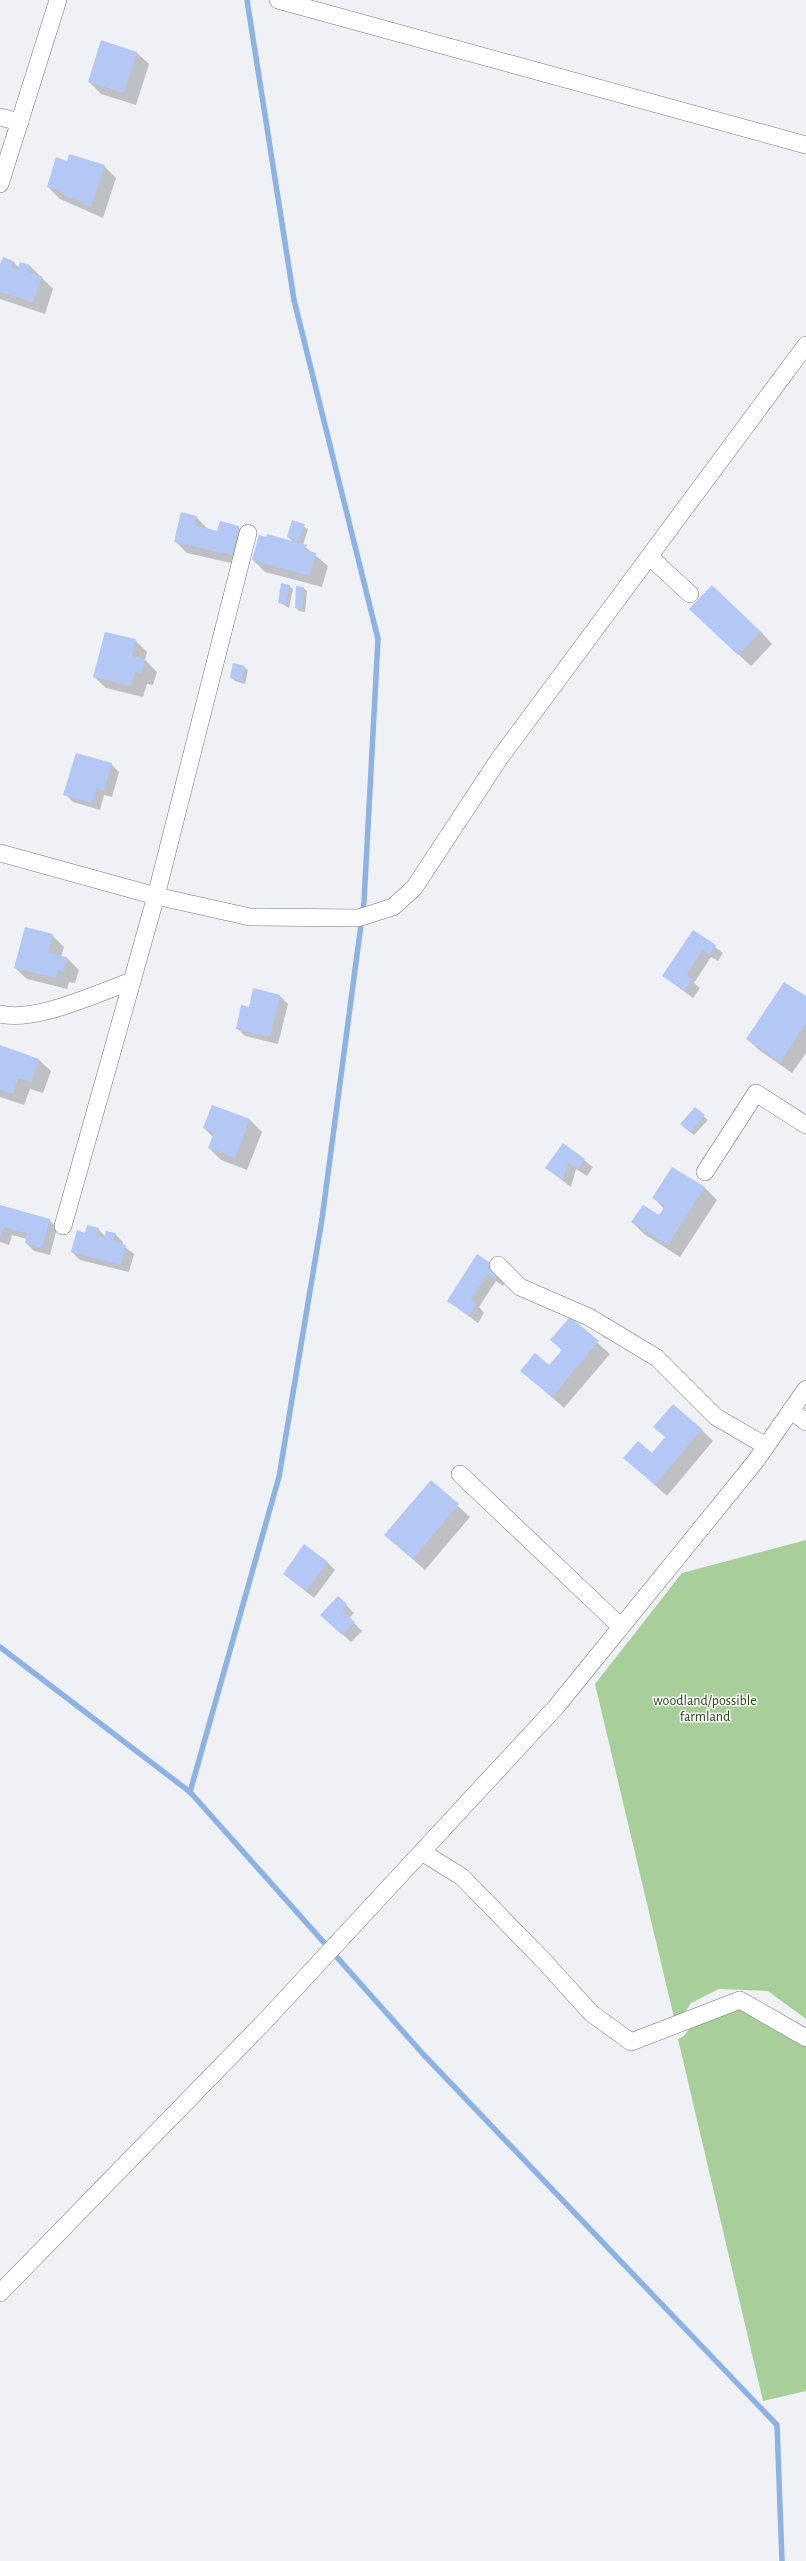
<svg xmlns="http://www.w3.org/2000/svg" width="806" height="2561" font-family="'Alegreya Sans',sans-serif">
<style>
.forest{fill:#a8ce99}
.shadow{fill:#0003}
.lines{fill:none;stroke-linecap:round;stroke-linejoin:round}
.stream{stroke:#8cb3e4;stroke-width:5.5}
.building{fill:#b3c8f4}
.minor-casing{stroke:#75777a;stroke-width:18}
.minor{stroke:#fff;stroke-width:17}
.labels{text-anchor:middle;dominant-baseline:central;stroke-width:3;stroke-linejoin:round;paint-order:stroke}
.park-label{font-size:14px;fill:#1c3f09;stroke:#fff}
</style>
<rect width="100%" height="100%" fill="#eff1f4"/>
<g class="forest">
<path d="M806,1540V2019L768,1991L719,1989L691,2003L676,2026L595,1684L682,1573Z"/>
<path d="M728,2002L806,2036V2391L763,2401L678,2039L684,2036L701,2012Z"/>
</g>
<g class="shadow">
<path d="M102,42L137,53L149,64L136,105L101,94L89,82Z"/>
<path d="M67,162L104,166L116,178L103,218L60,199L48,187Z"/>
<path d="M13,261L19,268L21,263L30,266L53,289L45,314L0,299V265Z"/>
<path d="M196,517L208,529L218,532L238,527L250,539L244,566L187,553L175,541Z"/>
<path d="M293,521L308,529L303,545L328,566L322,587L265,572L253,560L293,542L288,537Z"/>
<path d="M289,586L293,589L289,608L279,602Z"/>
<path d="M303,588L307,591L305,612L299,611L296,608Z"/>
<path d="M702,621L761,632L772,644L751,666Z"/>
<path d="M135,640L147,652L145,660L157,672L153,685L147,684L143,697L106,688L94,677Z"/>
<path d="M244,667L248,670L245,684L235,681L231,678Z"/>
<path d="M111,764L119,772L112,797L104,795L100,810L73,802L65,794Z"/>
<path d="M693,931L723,953L718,961L711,957L694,983L700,988L693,998L663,976Z"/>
<path d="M52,935L64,947L61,957L67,958L79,970L75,983L69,982L67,989L27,979L15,968Z"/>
<path d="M254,990L280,996L288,1004L278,1044L245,1036L237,1028L250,1008Z"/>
<path d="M806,997V1053L792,1073L759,1050L747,1039Z"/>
<path d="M0,1046L39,1060L51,1071L43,1093L30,1089L24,1105L0,1097Z"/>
<path d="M212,1106L250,1120L262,1132L247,1170L221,1160L209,1148L213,1137L204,1128Z"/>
<path d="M695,1109L708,1120L694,1135L685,1128Z"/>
<path d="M563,1144L593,1167L587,1176L576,1169L571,1187L546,1168Z"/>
<path d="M673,1168L705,1188L717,1200L680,1257L644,1234L632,1222L659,1217L664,1209L654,1198Z"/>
<path d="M0,1206L49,1220L57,1228L50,1255L34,1251L26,1243L27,1239L12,1235L9,1245L0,1242Z"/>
<path d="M98,1229L106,1237L115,1234L123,1242L122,1245L134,1254L129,1272L80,1260L72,1252Z"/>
<path d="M478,1256L508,1278L503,1286L496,1281L479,1307L484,1313L478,1323L448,1301Z"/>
<path d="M570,1318L610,1354L564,1408L522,1371L549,1367L563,1351L552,1340Z"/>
<path d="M655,1427L701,1429L713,1441L667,1496L625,1458L653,1454L666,1438Z"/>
<path d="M431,1482L470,1517L425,1570L385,1535Z"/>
<path d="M327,1562L335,1570L314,1598L284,1574Z"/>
<path d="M338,1597L354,1613L349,1618L362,1631L351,1642L329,1622Z"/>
</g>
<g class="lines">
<g class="stream">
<path d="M0,1647L190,1792L423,2054L777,2425L782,2561"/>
<path d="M190,1792L279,1477L322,1219L364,902L378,639L294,300L247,0"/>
</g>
</g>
<g class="building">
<path d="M101,40L137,52L124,93L88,82Z"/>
<path d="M69,154L105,165L91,207L82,204L83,201L63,195L64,192L47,187L56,157L67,161Z"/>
<path d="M3,257L13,261L11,267L18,269L20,262L30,265L28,272L42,276L33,302L0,292V264Z"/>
<path d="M181,512L197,516L195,525L217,531L220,521L239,526L232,555L174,542Z"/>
<path d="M292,520L305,524L299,541L287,537Z"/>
<path d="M267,534L307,545L305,550L316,553L310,576L252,560L259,535L266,537Z"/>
<path d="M281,583L290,585L286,604L278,603Z"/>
<path d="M712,585L761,632L738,655L689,609Z"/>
<path d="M296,586L304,587L302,609L295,608Z"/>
<path d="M105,632L136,639L132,656L145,659L142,674L135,672L131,686L93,677Z"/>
<path d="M233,663L245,666L242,681L230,678Z"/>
<path d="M76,753L112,763L104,790L97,788L92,803L63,795Z"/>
<path d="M25,927L53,934L48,953L67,957L64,972L58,970L56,978L14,968Z"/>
<path d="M693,930L716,945L710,954L703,950L686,975L692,979L685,991L662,976Z"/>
<path d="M784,982L806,996V1023L780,1062L746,1039Z"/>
<path d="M253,988L280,995L270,1037L236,1029L241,1005L249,1007Z"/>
<path d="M0,1045L39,1059L31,1082L18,1078L13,1094L0,1090Z"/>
<path d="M212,1105L250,1119L235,1158L208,1148L214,1133L203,1128Z"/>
<path d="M695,1107L705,1115L690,1132L680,1124Z"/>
<path d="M563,1143L585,1159L578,1169L568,1162L563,1180L545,1168Z"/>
<path d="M672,1167L705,1187L668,1245L631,1222L643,1205L659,1215L665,1206L652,1198Z"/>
<path d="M0,1205L50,1219L42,1248L25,1243L27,1234L4,1227L0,1237Z"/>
<path d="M87,1225L99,1228L96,1236L104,1238L106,1231L116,1233L113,1241L126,1245L121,1265L71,1252L77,1230L85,1233Z"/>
<path d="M477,1254L501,1270L495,1279L488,1274L471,1300L477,1304L469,1316L447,1301Z"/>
<path d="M570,1317L599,1341L552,1397L520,1371L535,1353L549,1365L562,1350L550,1340Z"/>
<path d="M673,1404L702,1429L655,1485L623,1458L638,1441L652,1453L665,1437L653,1427Z"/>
<path d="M431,1480L459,1504L413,1559L384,1535Z"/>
<path d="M304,1544L328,1562L306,1591L283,1574Z"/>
<path d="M338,1596L347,1604L342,1610L355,1622L342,1635L320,1615Z"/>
</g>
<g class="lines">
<g class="minor-casing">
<g id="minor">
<path d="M278,0L806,145"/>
<path d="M0,117L20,122"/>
<path d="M0,184L58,0"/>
<path d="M650,557L690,594"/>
<path d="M0,853L156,896L250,917L358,918L393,907L414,888L499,759L806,345"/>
<path d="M0,1014C35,1023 97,993 132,981"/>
<path d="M705,1172L756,1093L806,1125"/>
<path d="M63,1226L156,896L248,533"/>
<path d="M498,1265L520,1287L589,1317L657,1358L716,1417L766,1446"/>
<path d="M791,1410L806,1422"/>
<path d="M460,1474L621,1627"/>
<path d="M422,1852L462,1877L544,1961L591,2013L631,2042L740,2000L806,2038"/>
<path d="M0,2293L265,2021L556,1707L755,1462L806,1389"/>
</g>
</g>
<use href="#minor" class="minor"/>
</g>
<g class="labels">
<g class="park-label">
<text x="705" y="1701">woodland/possible<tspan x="705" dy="16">farmland</tspan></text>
</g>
</g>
</svg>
